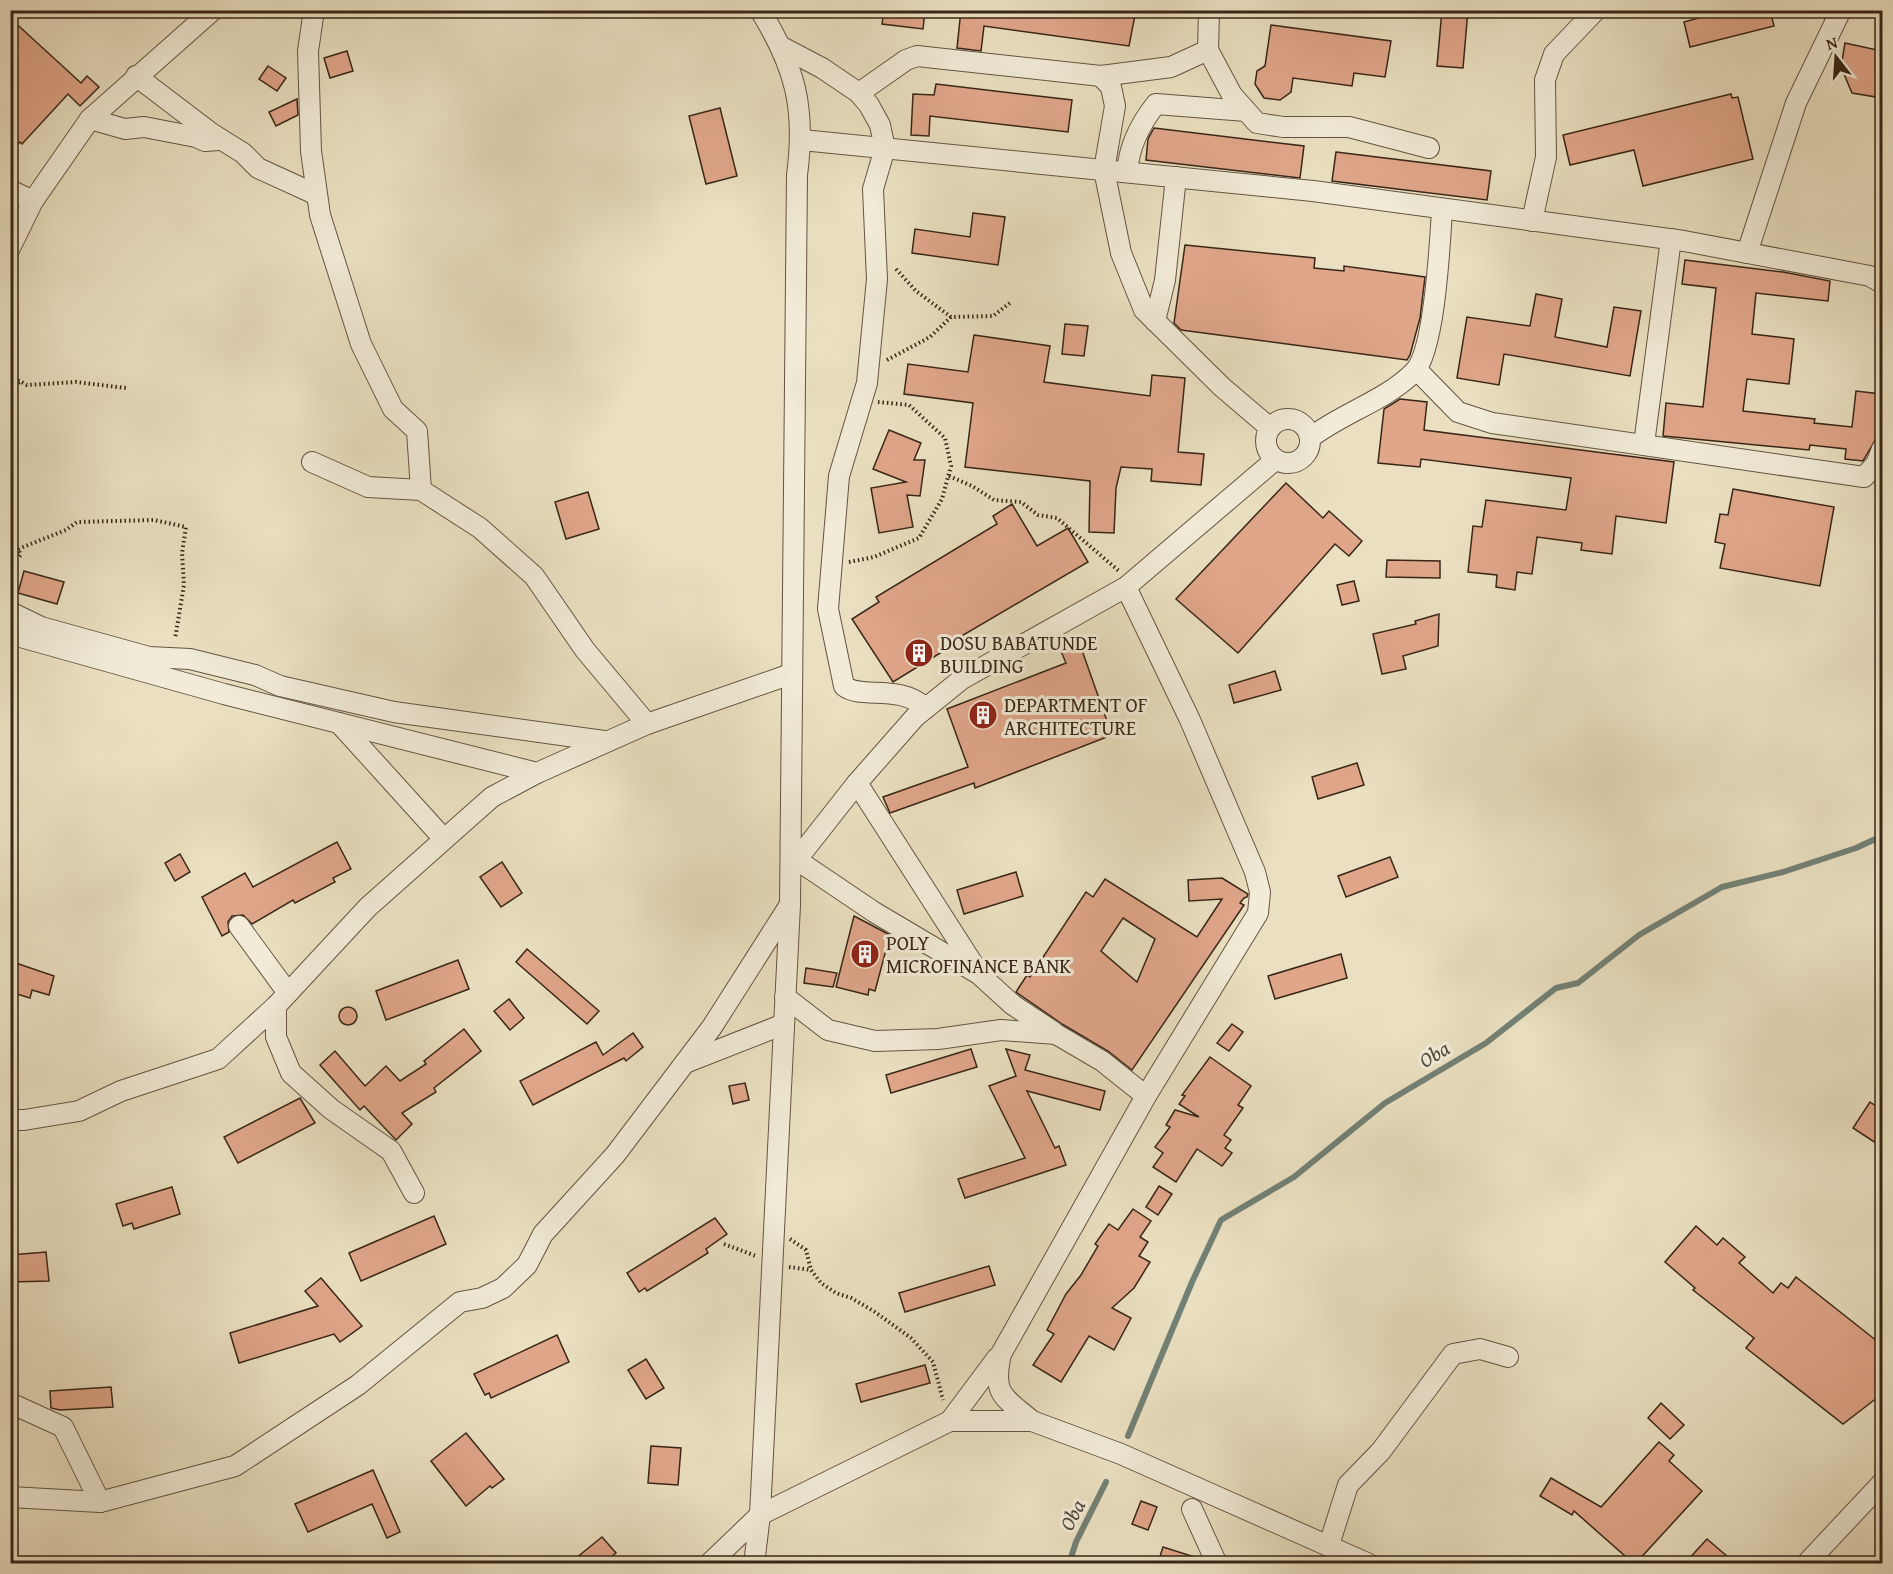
<svg xmlns="http://www.w3.org/2000/svg" width="1893" height="1574" font-family="'Gentium Book Plus',serif">
<style>
.lines{fill:none;stroke-linecap:round;stroke-linejoin:round}
.stream{stroke:#728176;stroke-width:6}
.building{fill:#e0a68a;stroke:#382617;stroke-width:1.5;fill-rule:evenodd}
.minor-casing{stroke:#645442;stroke-width:22}
.path{stroke:#382617;stroke-width:4;stroke-dasharray:1.5 3;stroke-linecap:butt}
.minor{stroke:#f1ebd7;stroke-width:20}
.labels{text-anchor:middle;dominant-baseline:central;stroke-width:6;stroke-linejoin:round;paint-order:stroke}
.poi-label{font-size:20px;fill:#382617;stroke:#f1ebd7;text-anchor:start}
.water-label{font-size:21px;font-style:italic;fill:#504c3f;stroke:#f1ebd7}
</style>
<rect width="100%" height="100%" fill="#eae0c1"/>
<filter id="stains"><feTurbulence type="fractalNoise" baseFrequency=".00333" numOctaves="4"/><feColorMatrix values="0 0 0 0 .2 0 0 0 0 .09 0 0 0 0 .02 0 0 0 .5 -.17"/></filter>
<radialGradient id="worn" r=".72"><stop offset=".6" stop-color="#630" stop-opacity="0"/><stop offset="1" stop-color="#630" stop-opacity=".3"/></radialGradient>
<g class="lines">
<g class="stream">
<path d="M1128,1436L1192,1282L1221,1220L1294,1177L1385,1103L1486,1043L1556,988L1578,983L1639,935L1722,887L1783,872L1856,848L1882,836"/>
<path d="M1069,1564L1076,1542L1106,1482"/>
</g>
</g>
<g class="building">
<path d="M884,10H925L923,29L882,24Z"/>
<path d="M961,10H1136L1129,46L984,26L981,51L957,48Z"/>
<path d="M1442,10H1468L1463,68L1437,66Z"/>
<path d="M1700,10H1770L1774,26L1690,47L1684,22L1702,17Z"/>
<path d="M10,18L81,83L87,76L99,87L80,106L68,94L22,144L20,142L10,152Z"/>
<path d="M1271,25L1391,41L1385,77L1354,73L1352,86L1293,78L1291,92L1280,100L1264,98L1255,84L1257,71L1265,66Z"/>
<path d="M1845,43L1882,51V98L1852,93L1841,67Z"/>
<path d="M347,51L353,71L330,78L324,58Z"/>
<path d="M268,66L286,78L277,91L259,79Z"/>
<path d="M936,84L1072,100L1068,132L930,116L929,136L911,135L913,94L934,95Z"/>
<path d="M1731,94L1732,98L1738,97L1753,159L1643,186L1634,150L1570,165L1563,135Z"/>
<path d="M297,99L298,115L276,126L269,112Z"/>
<path d="M720,108L737,176L706,184L689,116Z"/>
<path d="M1154,128L1304,146L1300,178L1146,160L1148,139Z"/>
<path d="M1336,152L1491,171L1487,200L1332,181Z"/>
<path d="M973,213L1005,217L998,265L912,253L915,229L970,237Z"/>
<path d="M1185,245L1315,258L1314,268L1344,271V266L1425,277L1420,318L1410,355L1407,360L1181,330L1174,323Z"/>
<path d="M1685,260L1783,272L1830,281L1828,301L1756,293L1752,334L1794,339L1789,384L1747,379L1743,411L1815,419L1814,423L1852,427L1856,391L1881,394L1876,439L1863,461L1845,459L1846,449L1810,445L1809,450L1663,436L1666,403L1703,407L1716,288L1682,284Z"/>
<path d="M1536,294L1562,299L1555,337L1607,347L1614,307L1641,311L1630,376L1504,354L1499,385L1457,378L1467,317L1530,326Z"/>
<path d="M1065,324L1088,326L1084,356L1062,354Z"/>
<path d="M974,335L1050,346L1044,382L1150,396L1152,375L1185,378L1178,452L1204,454L1201,485L1151,481L1152,469L1121,467L1116,488L1114,533L1089,532L1090,481L965,467L973,403L904,394L908,364L968,372Z"/>
<path d="M1400,399L1427,402L1424,430L1674,462L1666,523L1616,516L1612,554L1581,550L1582,543L1537,537L1532,574L1517,572L1515,590L1496,587L1497,575L1468,572L1473,526L1482,527L1486,500L1566,510L1571,478L1421,459L1420,467L1378,463L1384,409Z"/>
<path d="M889,430L921,443L914,460H925L920,496L907,495L913,527L879,533L871,488L906,482L873,469Z"/>
<path d="M1286,483L1323,518L1329,511L1362,541L1349,556L1335,544L1238,653L1176,599Z"/>
<path d="M1733,489L1834,507L1820,586L1720,568L1725,544L1715,542L1720,514L1728,515Z"/>
<path d="M588,492L599,529L566,539L555,502Z"/>
<path d="M1012,504L1037,546L1068,528L1088,562L953,641L955,644L893,682L852,619L879,602L876,597L997,524L993,516Z"/>
<path d="M1387,560L1440,561V578L1386,577Z"/>
<path d="M24,571L64,582L57,604L18,593Z"/>
<path d="M1354,581L1359,601L1342,605L1337,585Z"/>
<path d="M1439,614L1438,646L1403,656L1406,669L1382,674L1373,634L1416,624L1415,621Z"/>
<path d="M1079,642L1112,735L975,788L974,783L890,813L883,797L968,767L947,709L1066,663L1060,649Z"/>
<path d="M1275,671L1281,690L1234,703L1229,685Z"/>
<path d="M1357,763L1364,785L1318,799L1312,777Z"/>
<path d="M337,842L351,869L333,878L335,882L295,903L293,900L252,924L243,915L232,916L228,922L229,932L222,936L202,897L245,873L253,887Z"/>
<path d="M180,854L190,872L175,881L165,863Z"/>
<path d="M1390,857L1398,877L1346,897L1338,876Z"/>
<path d="M502,862L522,893L501,907L480,877Z"/>
<path d="M1016,872L1023,896L964,914L957,890Z"/>
<path d="M1222,878L1248,894L1247,897L1244,898L1240,903L1244,905L1132,1070L1108,1051L1062,1024L1016,992L1027,975L1030,977L1086,892L1093,897L1105,879L1197,937L1222,899L1189,901L1188,880ZM1123,918L1155,939L1137,982L1101,951Z"/>
<path d="M854,916L890,935L875,991L869,989L868,995L836,987Z"/>
<path d="M527,949L599,1011L587,1024L516,962Z"/>
<path d="M1341,954L1347,978L1275,999L1268,976Z"/>
<path d="M458,960L469,989L386,1020L376,991Z"/>
<path d="M10,961L54,976L49,995L32,990L30,998L10,992Z"/>
<path d="M806,968L837,973L833,987L804,983Z"/>
<path d="M509,999L524,1018L510,1030L494,1011Z"/>
<circle cx="348" cy="1016" r="9"/>
<path d="M1232,1024L1243,1032L1229,1051L1217,1043Z"/>
<path d="M464,1029L481,1051L434,1088L436,1092L402,1113L412,1124L396,1140L364,1106L360,1110L320,1065L335,1051L365,1086L386,1066L400,1081L426,1064L424,1061Z"/>
<path d="M633,1033L643,1047L626,1061L624,1058L533,1105L520,1081L596,1042L603,1055Z"/>
<path d="M971,1049L977,1067L891,1093L886,1075Z"/>
<path d="M1006,1049L1030,1055L1025,1070L1105,1091L1100,1110L1027,1091L1055,1148L1059,1146L1066,1165L965,1198L958,1179L1025,1158L989,1086L1016,1076Z"/>
<path d="M1210,1057L1251,1086L1238,1105L1243,1108L1224,1135L1231,1140L1225,1148L1232,1153L1222,1166L1197,1149L1176,1182L1153,1167L1163,1153L1155,1147L1170,1127L1166,1125L1175,1110L1199,1117L1179,1104L1185,1096L1182,1095Z"/>
<path d="M745,1083L749,1100L733,1104L729,1086Z"/>
<path d="M300,1098L315,1123L238,1163L224,1137Z"/>
<path d="M1870,1102L1882,1110V1147L1853,1128Z"/>
<path d="M1159,1186L1172,1194L1158,1215L1146,1207Z"/>
<path d="M172,1187L180,1214L134,1229L132,1223L123,1226L116,1204Z"/>
<path d="M1133,1209L1151,1221L1140,1237L1148,1242L1139,1256L1150,1262L1134,1288L1112,1308L1131,1318L1114,1350L1089,1336L1061,1382L1033,1365L1054,1334L1047,1330L1066,1294L1081,1275L1098,1246L1095,1244L1109,1224L1118,1230Z"/>
<path d="M434,1216L446,1244L361,1281L349,1253Z"/>
<path d="M715,1218L727,1234L706,1249L708,1253L647,1291L645,1288L639,1292L627,1273Z"/>
<path d="M1696,1226L1717,1245L1723,1238L1745,1257L1739,1263L1773,1293L1781,1283L1788,1288L1796,1277L1882,1345V1394L1843,1424L1746,1348L1754,1338L1693,1290L1695,1288L1665,1262Z"/>
<path d="M46,1252L49,1281L10,1282V1255Z"/>
<path d="M989,1266L995,1285L905,1312L899,1293Z"/>
<path d="M321,1278L362,1326L340,1342L334,1334L239,1363L230,1333L318,1306L305,1291Z"/>
<path d="M557,1335L569,1362L491,1398L489,1393L485,1395L474,1374Z"/>
<path d="M646,1359L664,1388L646,1399L628,1370Z"/>
<path d="M925,1365L930,1383L861,1402L856,1384Z"/>
<path d="M111,1387L113,1407L60,1410L51,1408L50,1391Z"/>
<path d="M1661,1403L1684,1425L1670,1439L1648,1418Z"/>
<path d="M466,1433L504,1479L492,1488L490,1486L466,1506L431,1461Z"/>
<path d="M1659,1442L1674,1455L1669,1461L1702,1491L1636,1563H1633L1574,1511L1572,1515L1540,1496L1551,1478L1601,1507Z"/>
<path d="M651,1446L681,1448L678,1485L648,1483Z"/>
<path d="M373,1470L400,1532L387,1538L372,1504L308,1532L295,1504Z"/>
<path d="M1141,1501L1157,1507L1148,1530L1132,1524Z"/>
<path d="M602,1537L616,1553L603,1563H570Z"/>
<path d="M1707,1539L1735,1563H1685Z"/>
<path d="M1163,1547L1201,1559L1203,1563H1158Z"/>
</g>
<g class="lines">
<g class="minor-casing">
<g id="minor">
<path d="M314,10L308,51L311,151L320,215L361,344L393,409L417,431L421,490"/>
<path d="M782,47L822,68L859,93L869,105L880,125L885,148L873,189L877,279L867,383L839,476L828,609L844,686C861,700 899,683 926,708"/>
<path d="M1208,50L1232,95L1257,123L1283,127H1349L1429,148"/>
<path d="M136,76L211,133L243,153L258,168L317,195"/>
<path d="M1101,76L1111,87L1115,106L1104,170L1121,253L1144,310L1222,387L1270,428"/>
<path d="M859,93L906,60L917,56L1101,76L1171,67L1208,50L1209,10"/>
<path d="M90,119L125,129L144,127L196,137L205,141L219,140"/>
<path d="M802,140L1313,191L1684,241L1870,276L1882,283"/>
<path d="M1127,172C1129,147 1140,124 1156,104L1246,111"/>
<path d="M10,190L33,201"/>
<path d="M1532,221L1546,157L1545,80L1554,54L1596,10"/>
<path d="M10,248L33,201L90,119L213,10"/>
<path d="M1747,253L1796,103L1841,10"/>
<path d="M1155,321L1165,280L1176,177"/>
<path d="M1417,370L1458,412L1492,423L1864,477L1876,464L1882,449"/>
<circle cx="1288" cy="441" r="22"/>
<path d="M1310,438C1342,413 1385,401 1414,372C1435,351 1440,241 1442,210"/>
<path d="M1644,444L1671,239"/>
<path d="M312,462L368,487L421,490L480,528L534,576L585,650L647,724"/>
<path d="M10,612L41,627L149,657L190,659L255,675L280,686L394,712L604,741"/>
<path d="M10,634L224,694L537,773"/>
<path d="M339,723L444,839"/>
<path d="M857,783L980,975L1013,1005L1054,1032"/>
<path d="M797,860L874,912L977,973"/>
<path d="M791,867L857,783L915,717L962,679L1126,587L1275,460"/>
<path d="M239,926L288,993"/>
<path d="M785,997L828,1030L875,1041L938,1039L1001,1030L1056,1034L1102,1061L1146,1096"/>
<path d="M276,1006V1037L291,1073L331,1109L391,1151L414,1193"/>
<path d="M685,1063L784,1024"/>
<path d="M10,1120H24L79,1111L121,1091L218,1059L276,1006L368,907L492,797L537,773L647,724L791,674"/>
<path d="M10,1403L63,1427L100,1502"/>
<path d="M950,1421L997,1358"/>
<path d="M1032,1421C1003,1396 992,1395 1001,1354L1146,1096L1258,913L1260,892L1255,872L1190,720L1126,587"/>
<path d="M10,1497L100,1502L235,1466L358,1385L460,1302L482,1298L503,1288L527,1265L543,1234L615,1155L712,1027L789,906"/>
<path d="M1192,1509L1217,1564"/>
<path d="M1329,1545L1348,1485L1381,1451L1453,1354L1480,1349L1508,1357"/>
<path d="M709,1564L760,1515L950,1421H1032L1121,1454L1369,1564"/>
<path d="M754,1564L760,1515L790,905L797,175C806,107 795,67 760,10"/>
<path d="M1806,1564L1882,1483"/>
</g>
</g>
<g class="path">
<path d="M896,269L916,291L951,317L993,316L1011,302"/>
<path d="M887,360L930,337L951,317"/>
<path d="M10,376L27,385L76,382L126,388"/>
<path d="M10,386L20,382"/>
<path d="M949,476L972,486L994,500L1021,502L1038,515L1057,518L1119,571"/>
<path d="M849,562L874,557L919,538L942,499L951,466L945,438L909,405L878,402"/>
<path d="M10,566L21,555L18,549L66,530L77,522L154,520L186,527L182,553L184,585L175,639"/>
<path d="M790,1239L806,1250L811,1270"/>
<path d="M724,1244L756,1256"/>
<path d="M789,1267L811,1270L821,1283L836,1293L851,1298L875,1312L911,1338L933,1362L943,1400"/>
</g>
<use href="#minor" class="minor"/>
</g>
<defs>
<g id="building-disc" transform="scale(1.5)"><circle r="9.5" fill="#8f2418" stroke="#f1ebd7"/><path d="M-4-6H4V6H1V3H-1V6H-4ZM-2.5-4.3h1.7v1.8h-1.7ZM.8-4.3h1.7v1.8H.8ZM-2.5-1h1.7V.8h-1.7ZM.8-1h1.7V.8H.8Z" fill="#fff"/></g>
</defs>
<g fill-rule="evenodd">
<use href="#building-disc" x="919" y="653"/>
<use href="#building-disc" x="983" y="715"/>
<use href="#building-disc" x="865" y="954"/>
</g>
<g class="labels">
<g class="poi-label">
<text x="940" y="642">DOSU BABATUNDE<tspan x="940" dy="23">BUILDING</tspan></text>
<text x="1004" y="704">DEPARTMENT OF<tspan x="1004" dy="23">ARCHITECTURE</tspan></text>
<text x="886" y="942">POLY<tspan x="886" dy="23">MICROFINANCE BANK</tspan></text>
</g>
<g class="water-label">
<text transform="translate(1434 1054) rotate(-31)">Oba</text>
<text transform="translate(1072 1515) rotate(-63)">Oba</text>
</g>
</g>
<rect width="1893" height="1574" fill="none" stroke="#eae0c1" stroke-width="36"/>
<rect x="12" y="12" width="1869" height="1550" fill="none" stroke="#382617" stroke-width="3"/>
<rect x="18" y="18" width="1857" height="1538" fill="none" stroke="#382617" stroke-width="1.5"/>
<g transform="translate(1836 57) rotate(343)" stroke="#f1ebd7" stroke-width="4.5" paint-order="stroke">
<path d="M0-4.5L10 22L0 15L-10 22Z" fill="#382617"/>
<text y="-9" font-size="16" font-weight="bold" text-anchor="middle" fill="#382617">N</text>
</g>
<rect width="100%" height="100%" filter="url(#stains)"/>
<rect width="100%" height="100%" fill="url(#worn)"/>
</svg>
